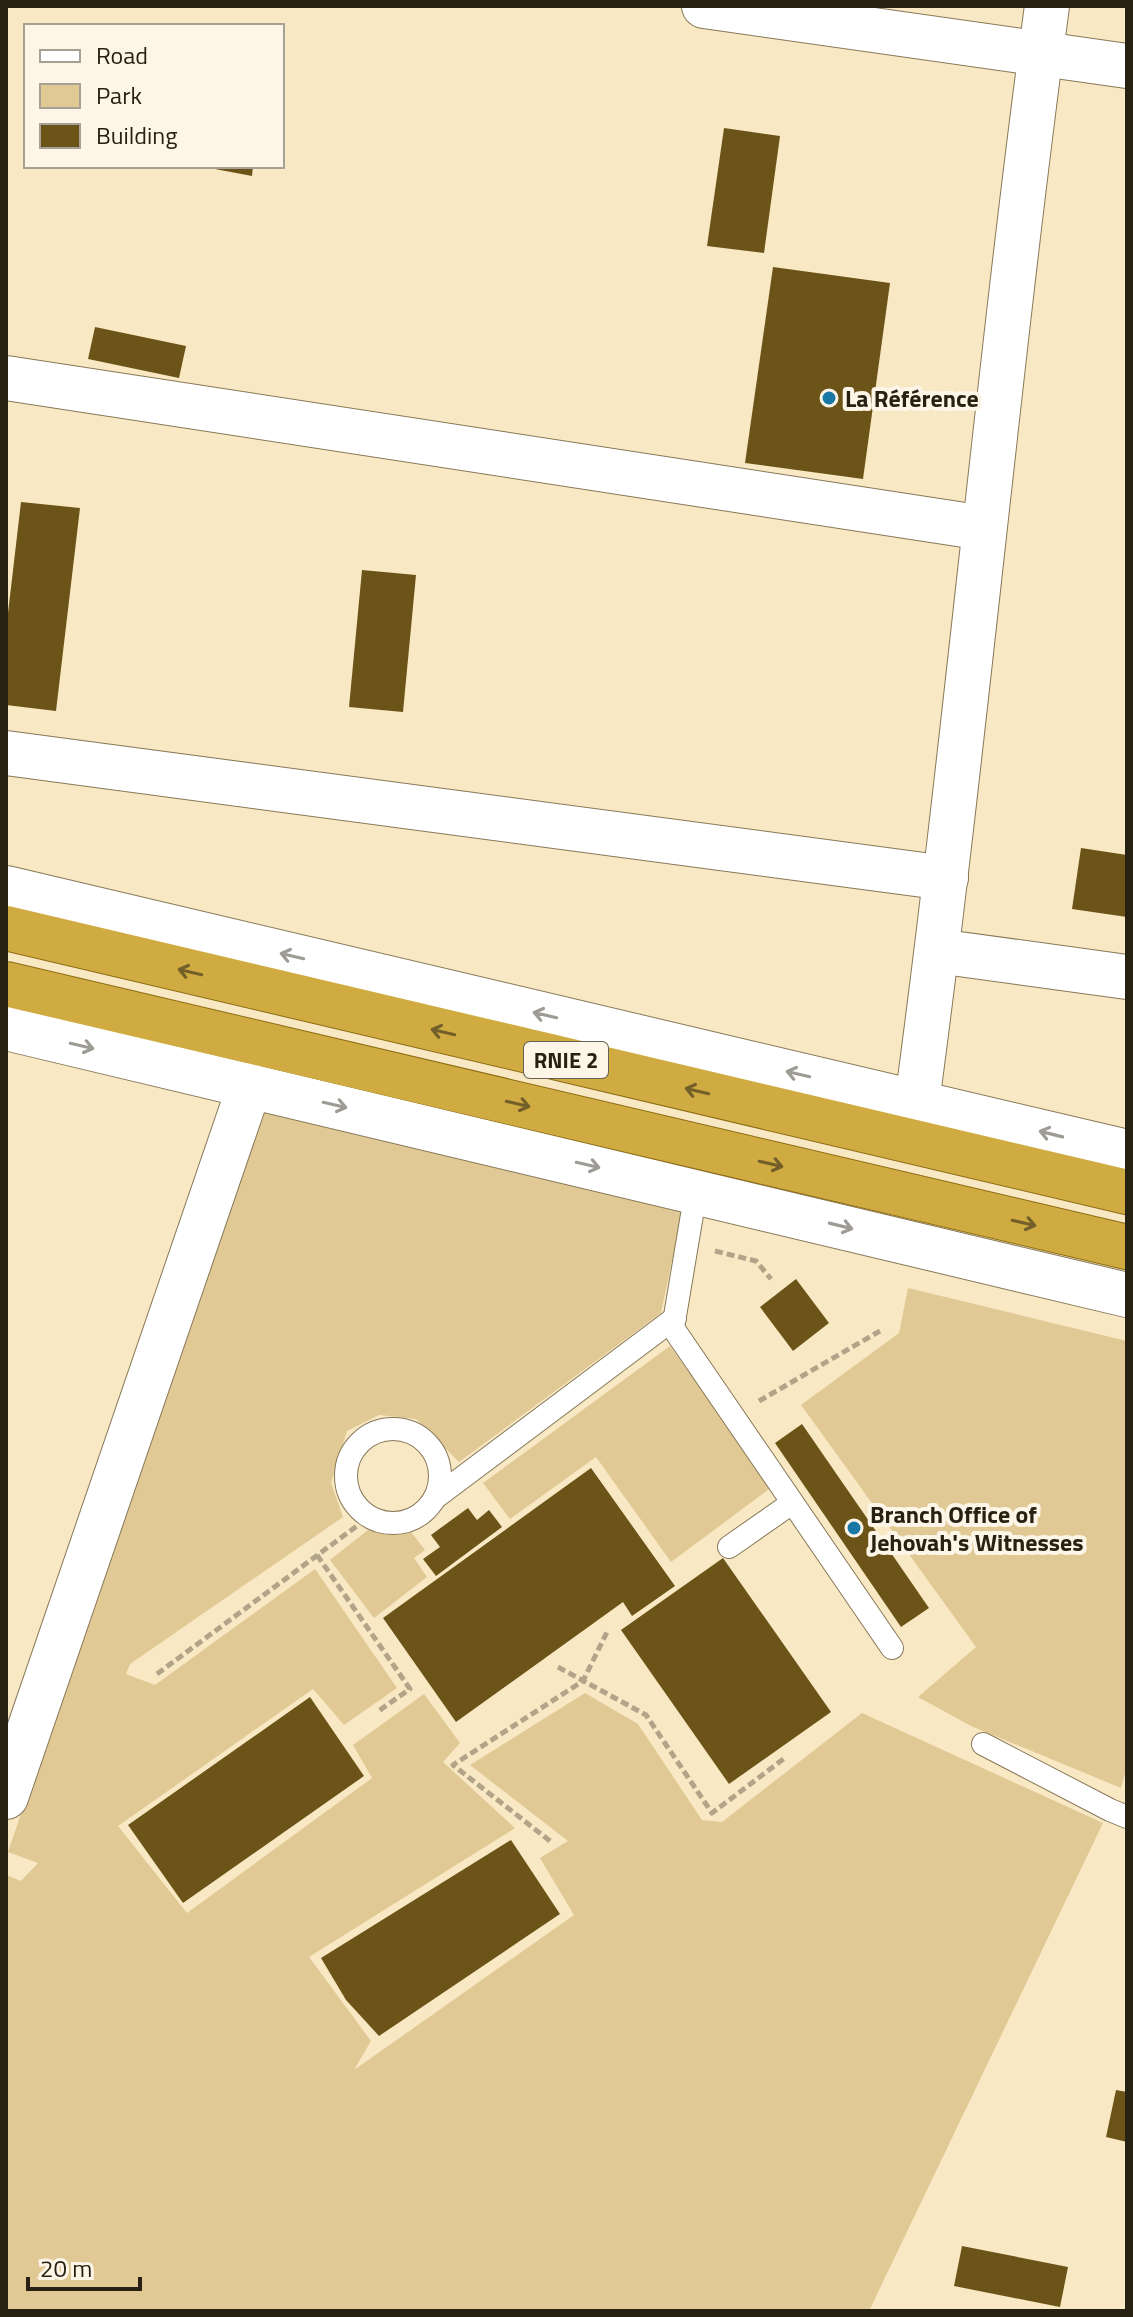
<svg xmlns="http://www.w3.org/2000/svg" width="1133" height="2317" font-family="'Titillium Web',sans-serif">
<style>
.green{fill:#e1c995}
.building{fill:#6c5418}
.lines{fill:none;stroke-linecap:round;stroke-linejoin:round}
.service-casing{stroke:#877858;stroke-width:24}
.minor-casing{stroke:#877858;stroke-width:46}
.trunk-casing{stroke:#8d6d13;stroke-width:46}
.path{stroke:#b1a488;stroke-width:5;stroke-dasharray:8 4;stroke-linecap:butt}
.service{stroke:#fff;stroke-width:22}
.minor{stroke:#fff;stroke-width:44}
.trunk{stroke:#d0ab42;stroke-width:44}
.oneway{stroke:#9e9b95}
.oneway2{stroke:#735f29}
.poi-dot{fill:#1877a4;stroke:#fdf6e8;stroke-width:3}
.labels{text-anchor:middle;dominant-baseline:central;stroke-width:8;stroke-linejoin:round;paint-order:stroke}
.shield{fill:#fdf6e8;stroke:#676154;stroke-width:2}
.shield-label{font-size:22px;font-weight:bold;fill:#272114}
.poi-label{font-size:24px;font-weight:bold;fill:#272114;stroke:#fdf6e8;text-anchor:start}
</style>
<rect width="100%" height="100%" fill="#f9e8c4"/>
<g class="green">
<path d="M260,1108L684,1204L661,1313L459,1462L416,1419L379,1415L347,1431L331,1483L343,1517L130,1664L126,1674L155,1685L315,1569L397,1688L344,1725L313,1689L118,1826L187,1913L372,1778L353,1745L424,1694L460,1743L443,1762L515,1828L309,1957L371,2041L354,2070L574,1915L540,1858L568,1841L470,1765L585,1693L638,1724L702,1820L722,1822L862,1713L1103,1823L869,2311H6V1875L21,1881L38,1863L8,1852Z"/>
<path d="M908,1288L1127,1341V1766L1121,1788L971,1726L918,1697L976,1647L801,1405L899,1333Z"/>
<path d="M670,1346L772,1487L671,1562L596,1457L510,1519L483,1483Z"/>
<path d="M408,1528L425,1550L414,1558L427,1577L374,1618L330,1560L368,1530Z"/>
</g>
<g class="building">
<path d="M724,128L780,136L764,253L707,246Z"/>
<path d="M199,166H253L252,176Z"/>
<path d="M773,267L890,283L863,479L745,463Z"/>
<path d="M95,327L186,346L179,378L88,359Z"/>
<path d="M21,502L80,508L56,711L6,705V630Z"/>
<path d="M362,570L416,575L403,712L349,707Z"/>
<path d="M1081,848L1127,855V917L1072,909Z"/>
<path d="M796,1279L829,1323L793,1351L760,1307Z"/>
<path d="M802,1424L929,1608L901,1627L775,1443Z"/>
<path d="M591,1468L675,1586L632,1616L623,1602L456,1722L383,1618Z"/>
<path d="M468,1508L477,1520L489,1510L502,1527L436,1576L423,1559L440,1547L431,1535Z"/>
<path d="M723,1558L831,1712L729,1784L621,1630Z"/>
<path d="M310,1697L364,1776L183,1903L128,1825Z"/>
<path d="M511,1840L560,1914L379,2036L346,2000L321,1958Z"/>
<path d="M1116,2090L1127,2092V2142L1106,2137Z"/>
<path d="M962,2246L1068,2267L1060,2307L954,2286Z"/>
</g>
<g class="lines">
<g class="service-casing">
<g id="service">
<path d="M696,1191L673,1328L892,1648"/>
<circle cx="393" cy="1476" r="47"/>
<path d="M435,1498L675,1318"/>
<path d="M729,1547L792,1503"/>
<path d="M983,1744L1110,1810L1127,1817"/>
</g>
</g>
<g class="minor-casing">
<g id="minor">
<path d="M704,6L1127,66"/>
<path d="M6,378L984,528"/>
<path d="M6,753L946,878"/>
<path d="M6,888L1127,1152"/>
<path d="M937,951L1127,977"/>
<path d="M6,1028L1127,1295"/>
<path d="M910,1131L917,1102C966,737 998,370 1047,6"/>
<path d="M6,1797L250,1085"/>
</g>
</g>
<g class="trunk-casing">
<g id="trunk">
<path d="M6,928L1127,1192"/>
<path d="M6,984L1127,1247"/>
</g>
</g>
<g class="path">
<path d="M715,1251L756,1261L771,1279"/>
<path d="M759,1401L880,1331"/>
<path d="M317,1555L410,1689L377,1712"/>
<path d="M558,1667L646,1715L712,1813L786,1757"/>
<path d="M157,1674L369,1517"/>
<path d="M550,1841L453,1765L583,1681L607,1632"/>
</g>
<use href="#service" class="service"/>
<use href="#minor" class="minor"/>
<use href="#trunk" class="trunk"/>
</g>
<defs><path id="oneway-shaft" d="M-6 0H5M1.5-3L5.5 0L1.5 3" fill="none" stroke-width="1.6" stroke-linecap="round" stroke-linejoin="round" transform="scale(2)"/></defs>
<g class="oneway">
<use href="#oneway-shaft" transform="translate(292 956) rotate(-167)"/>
<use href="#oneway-shaft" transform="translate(545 1015) rotate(-167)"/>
<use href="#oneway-shaft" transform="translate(82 1046) rotate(13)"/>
<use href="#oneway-shaft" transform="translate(798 1074) rotate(-167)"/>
<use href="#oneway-shaft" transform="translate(335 1105) rotate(13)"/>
<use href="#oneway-shaft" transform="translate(1051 1134) rotate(-166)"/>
<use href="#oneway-shaft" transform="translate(588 1165) rotate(13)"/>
<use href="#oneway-shaft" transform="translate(841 1226) rotate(14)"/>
</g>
<g class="oneway2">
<use href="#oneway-shaft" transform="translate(190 972) rotate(-167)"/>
<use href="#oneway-shaft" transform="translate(443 1032) rotate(-167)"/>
<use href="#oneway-shaft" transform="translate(697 1091) rotate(-167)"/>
<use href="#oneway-shaft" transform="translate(518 1104) rotate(13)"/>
<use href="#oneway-shaft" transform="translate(771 1164) rotate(13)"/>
<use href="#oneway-shaft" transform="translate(1024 1223) rotate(13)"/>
</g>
<g class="poi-dot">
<circle cx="829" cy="398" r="8"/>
<circle cx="854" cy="1528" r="8"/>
</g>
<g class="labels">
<rect class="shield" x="524" y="1042" width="84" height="36" rx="6"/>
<g class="shield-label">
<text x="566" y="1060">RNIE 2</text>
</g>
<g class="poi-label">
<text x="845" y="398">La Référence</text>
<text x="870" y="1514">Branch Office of<tspan x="870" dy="28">Jehovah's Witnesses</tspan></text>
</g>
</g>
<rect width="1133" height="2317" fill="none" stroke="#272114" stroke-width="16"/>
<rect x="24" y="24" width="260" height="144" fill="#fdf6e8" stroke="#a7a193" stroke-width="2"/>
<rect x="40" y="50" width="40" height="12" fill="#ffffff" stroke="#a7a193" stroke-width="2"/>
<text x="96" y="64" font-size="24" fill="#272114">Road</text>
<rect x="40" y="84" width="40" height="24" fill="#e1c995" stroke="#a7a193" stroke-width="2"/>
<text x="96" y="104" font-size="24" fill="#272114">Park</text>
<rect x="40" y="124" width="40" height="24" fill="#6c5418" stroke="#a7a193" stroke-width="2"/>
<text x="96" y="144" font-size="24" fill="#272114">Building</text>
<path d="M28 2277v12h112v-12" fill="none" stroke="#272114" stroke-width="4"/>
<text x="40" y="2277" font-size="24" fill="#272114" stroke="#fdf6e8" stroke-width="6" paint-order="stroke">20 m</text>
</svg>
